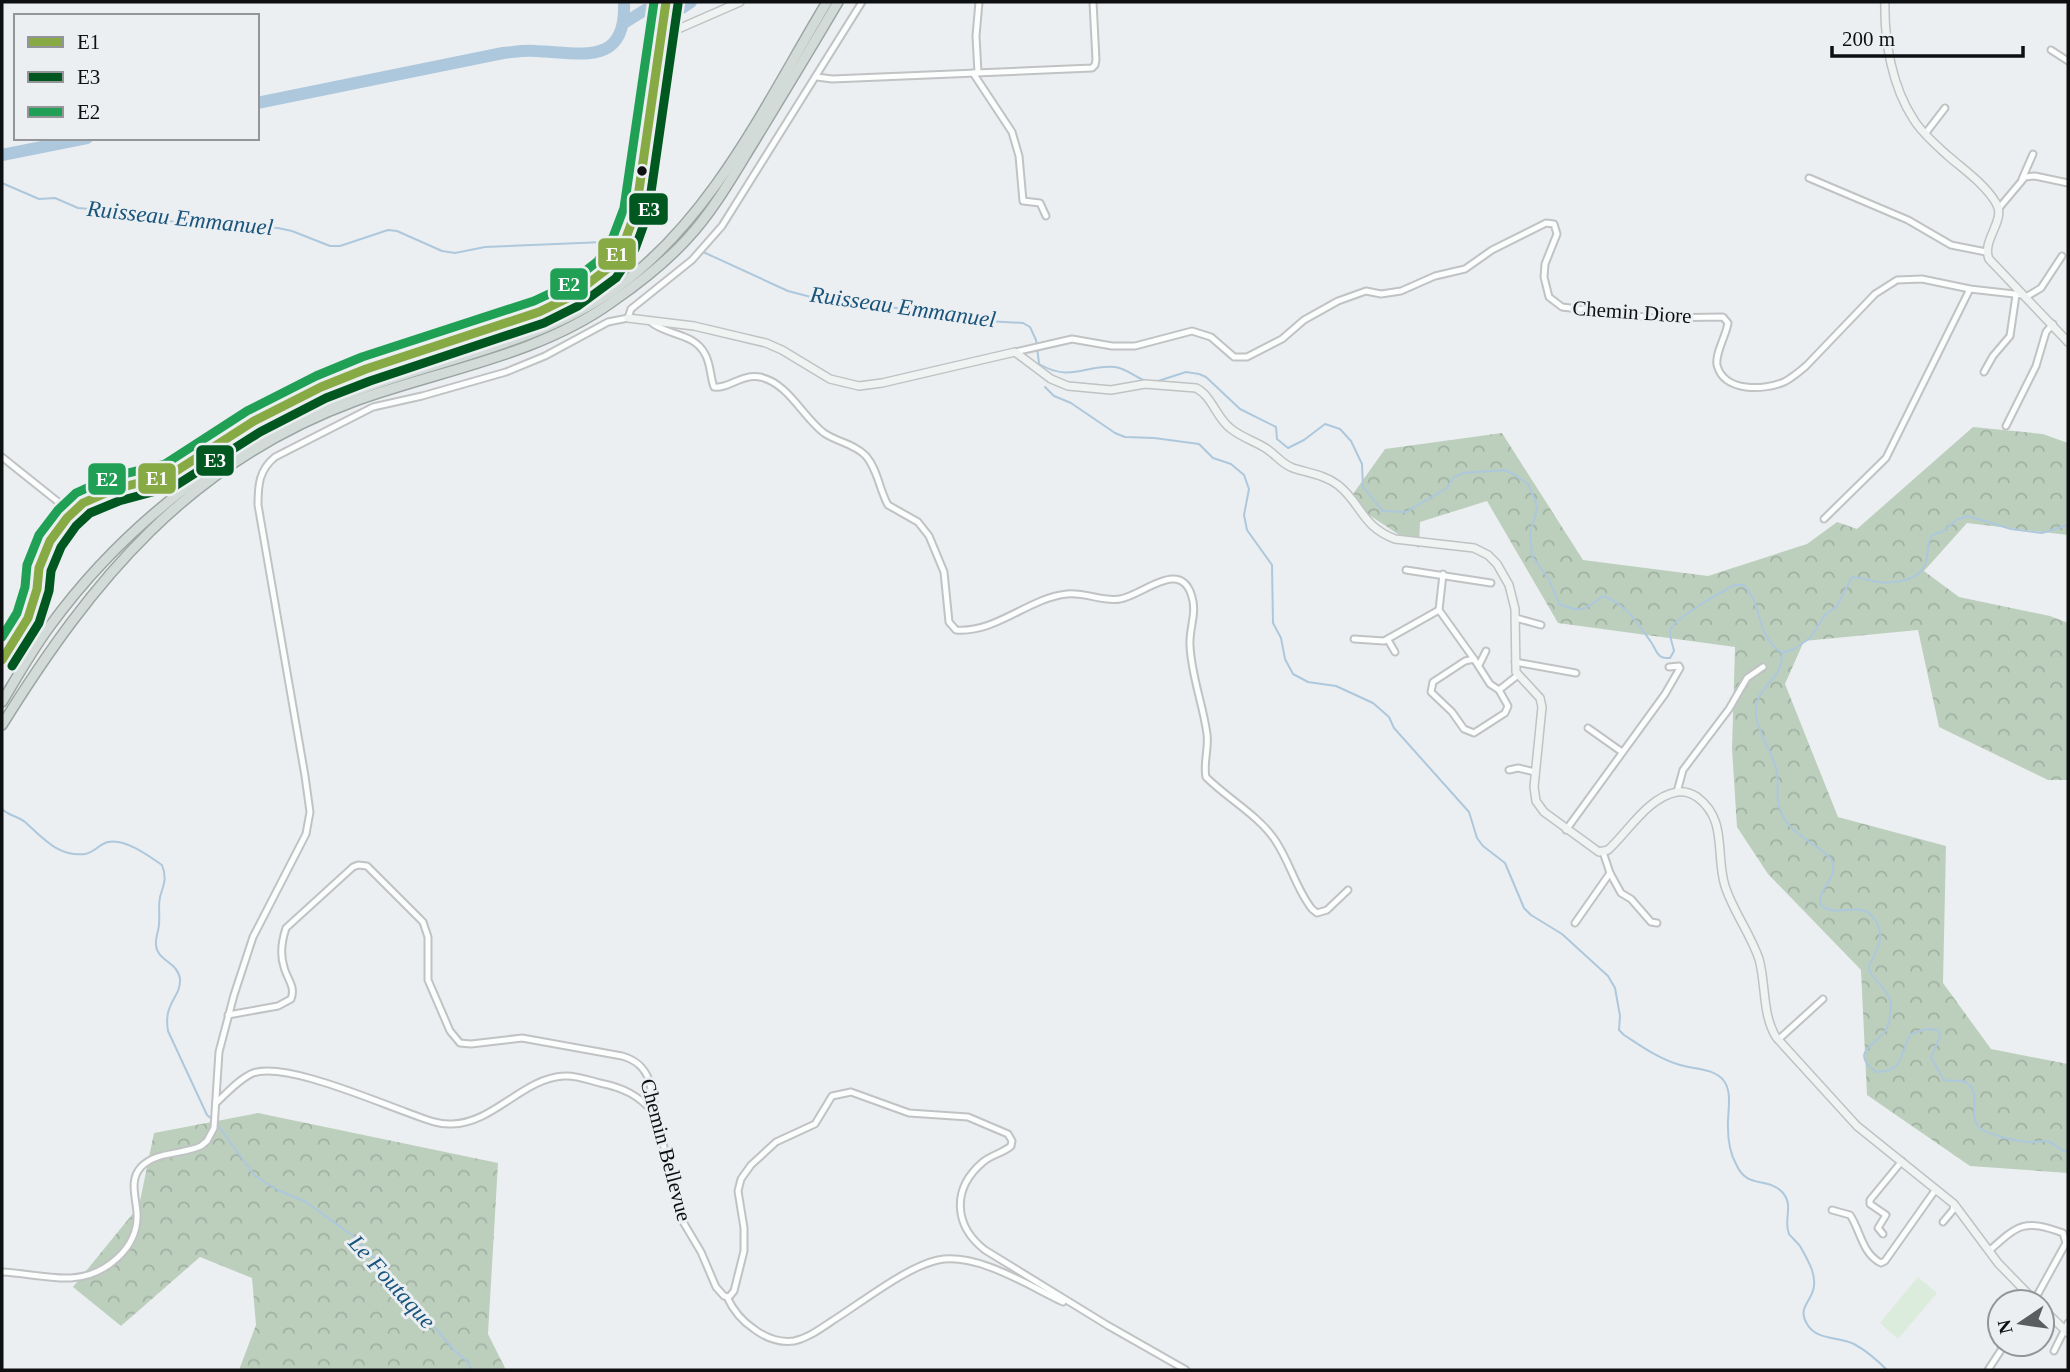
<svg xmlns="http://www.w3.org/2000/svg" width="2070" height="1372" font-family="'Times New Roman',serif">
<style>
.forest{fill:url(#forest-crowns)}
.garden{fill:#dcecdc}
.lines{fill:none;stroke-linecap:round;stroke-linejoin:round}
.stream{stroke:#adc8dd;stroke-width:2}
.river{stroke:#adc8dd;stroke-width:12}
.street-casing{stroke:#c0c2c3;stroke-width:9}
.secondary-casing{stroke:#c0c2c3;stroke-width:10}
.highway-casing{stroke:#9ba6a3;stroke-width:12}
.street{stroke:#fcfdfd;stroke-width:5}
.secondary{stroke:#eff3f2;stroke-width:7}
.highway{stroke:#d2dbd8;stroke-width:9}
.bus-1-casing{stroke:#ebeff2;stroke-width:14}
.bus-2-casing{stroke:#ebeff2;stroke-width:14}
.bus-3-casing{stroke:#ebeff2;stroke-width:14}
.bus-1{stroke:#87aa45;stroke-width:9}
.bus-2{stroke:#005820;stroke-width:9}
.bus-3{stroke:#1fa055;stroke-width:9}
.bus-dot{fill:#0e0f10;stroke:#ebeff2;stroke-width:2.5}
.labels{text-anchor:middle;dominant-baseline:central;stroke-width:6;stroke-linejoin:round;paint-order:stroke}
.street-label{font-size:21px;fill:#0e0f10;stroke:#ebeff2}
.water-label{font-size:23px;font-style:italic;fill:#19547c;stroke:#ebeff2}
.line-badge{stroke:#ebeff2;stroke-width:2.5}
.badge-label{font-size:19px;text-anchor:middle;font-weight:bold;fill:#fff}
</style>
<defs>
<pattern id="forest-crowns" width="20" height="18" patternUnits="userSpaceOnUse" patternTransform="scale(1.75)"><rect width="20" height="18" fill="#bccfbd"/><path d="M2 6a3 3 0 1 1 6 0M12 15a3 3 0 1 1 6 0" fill="none" stroke="#a0b1a1"/></pattern>
</defs>
<rect width="100%" height="100%" fill="#eceff1"/>
<g class="forest">
<path d="M1973,427L2043,434L2068,443V535L1967,523L1924,571L1959,597L2050,616L2068,623V780H2048L1939,727L1918,630L1804,641L1785,684L1838,817L1946,846L1943,983L1991,1049L2068,1064V1173L1970,1166L1867,1095L1861,970L1768,874L1737,827L1732,749L1735,647L1558,623L1487,501L1420,522L1419,548L1348,501L1385,449L1502,433L1583,560L1708,576L1807,544L1837,522L1857,529Z"/>
<path d="M258,1113L498,1163L488,1334L506,1370H239L256,1325L252,1278L200,1257L121,1326L73,1287L139,1206L154,1133Z"/>
</g>
<path class="garden" d="M1918,1277L1937,1293L1898,1339L1880,1323Z"/>
<g class="lines">
<g class="stream">
<path d="M2,183L39,199L55,198L78,208L114,211L141,218L203,225L278,228L292,231L330,246H340L388,230L397,231L442,251L455,253L485,247L604,242"/>
<path d="M701,251L788,291L830,302L897,308L986,321L1023,323L1030,327L1036,340L1039,363"/>
<path d="M1039,364C1072,383 1085,364 1115,367C1126,368 1136,378 1146,381"/>
<path d="M1155,382L1186,372L1199,374L1206,377L1240,409L1276,427L1277,439L1288,448L1304,440L1325,424L1340,429L1351,441L1362,464L1363,487L1383,511L1406,512L1447,488L1453,478L1463,473L1505,470L1515,475L1528,484L1536,502L1537,510L1530,533L1532,556L1549,579L1559,604C1582,614 1585,609 1603,596C1623,601 1639,625 1651,642C1654,646 1656,653 1660,656C1663,659 1666,658 1670,658L1674,651C1673,644 1668,636 1671,629C1676,617 1723,591 1735,585H1743C1764,604 1754,635 1782,653L1794,649L1810,638L1825,615L1837,606L1852,577C1862,577 1870,581 1879,582C1893,584 1918,580 1924,567C1930,556 1925,546 1932,535L1942,532L1958,519L1968,516L2011,529L2042,533L2068,525"/>
<path d="M1045,387L1054,396L1071,403L1115,433L1125,437L1154,438L1199,444L1213,458L1231,464L1244,475L1249,489L1244,515L1247,530L1272,565L1273,623L1281,638L1285,659L1293,674L1308,682L1336,686L1373,703L1389,717L1394,728L1469,812L1477,838L1483,846L1505,863L1524,908L1531,915L1562,934L1608,976L1615,988L1620,1016L1619,1030L1624,1035C1641,1046 1659,1059 1680,1065C1693,1069 1715,1068 1724,1081C1733,1093 1727,1114 1728,1128C1728,1141 1730,1153 1736,1164C1747,1190 1768,1176 1783,1193C1794,1206 1783,1220 1789,1234C1792,1238 1797,1242 1800,1246C1804,1253 1809,1262 1812,1270C1822,1300 1794,1303 1807,1324C1817,1341 1838,1336 1854,1344C1867,1351 1877,1360 1887,1370"/>
<path d="M1782,654C1783,682 1752,687 1756,715C1758,733 1770,748 1775,765C1783,789 1769,802 1790,826C1800,839 1832,853 1833,864C1836,879 1819,888 1820,904C1835,921 1861,897 1875,920C1887,938 1876,951 1868,968C1873,981 1889,989 1891,1004C1891,1012 1890,1024 1885,1031C1875,1046 1849,1052 1876,1072C1906,1072 1899,1052 1911,1034L1926,1029L1938,1030L1940,1036L1931,1058L1944,1080C1951,1082 1959,1079 1965,1082C1983,1091 1968,1114 1978,1126C1985,1135 2017,1141 2028,1142C2036,1143 2042,1139 2050,1142C2057,1145 2060,1151 2068,1152"/>
<path d="M2,809C9,816 18,816 25,822C43,838 58,857 85,854C94,853 99,844 108,842C125,838 149,856 162,865C167,878 164,884 160,897C158,906 160,914 159,924C159,930 155,938 156,945C157,961 178,962 180,979C181,998 163,1002 168,1031L207,1115L213,1120"/>
<path d="M217,1124L255,1176L280,1191L306,1202L353,1236L378,1262L455,1351L468,1362L472,1370"/>
</g>
<g class="river">
<path d="M624,23L645,10L682,8L691,2"/>
<path d="M257,103L503,53C514,52 525,50 536,51C581,53 627,67 624,2"/>
<path d="M2,155L87,138"/>
</g>
<g class="street-casing">
<g id="street">
<path d="M2051,50L2068,61"/>
<path d="M973,73L1012,132L1019,156L1023,201L1040,203L1046,216"/>
<path d="M978,73L976,36L979,2"/>
<path d="M817,77L832,79L1092,68L1095,65L1096,60L1093,2"/>
<path d="M1925,134L1945,108"/>
<path d="M1809,178L1908,220L1951,245L1986,252"/>
<path d="M2022,179L2033,154"/>
<path d="M1999,208L2025,177L2035,176L2068,183"/>
<path d="M2026,297L2041,288L2062,256"/>
<path d="M652,323C669,336 694,333 705,354C711,364 710,377 714,387C729,389 740,374 760,377C788,383 802,416 824,433C837,442 855,444 866,456C878,470 879,489 888,505L918,522L929,536L944,572L949,622L956,630C997,633 1028,598 1067,594C1085,592 1103,602 1120,599C1142,596 1181,557 1192,597C1197,613 1189,629 1190,645C1191,675 1203,704 1207,734C1209,748 1203,764 1206,777C1228,799 1258,815 1275,840C1290,862 1296,889 1312,909L1317,913L1327,910L1348,890"/>
<path d="M1015,352L1072,339L1112,346H1135L1192,331L1211,337L1234,357H1247L1282,339L1304,320L1338,301L1366,291L1381,294L1401,291L1435,276L1465,269L1492,250L1546,223L1554,224L1557,234L1545,264L1544,277L1549,297L1562,307L1653,318L1723,317L1728,323C1726,336 1715,353 1717,365C1724,393 1765,390 1784,382C1792,378 1799,372 1806,366L1875,294L1897,280L1922,279L1970,289L2023,295"/>
<path d="M1984,372L1993,356L2010,336L2016,295"/>
<path d="M2006,426L2036,366L2046,332L2053,324"/>
<path d="M2,457L62,505"/>
<path d="M1824,519L1886,458L1970,289"/>
<path d="M63,522L62,505L71,507L83,503"/>
<path d="M1406,570L1491,583"/>
<path d="M1439,610L1443,574"/>
<path d="M1516,618L1541,625"/>
<path d="M1354,639L1384,641L1439,610L1474,659"/>
<path d="M1388,640L1395,652"/>
<path d="M1474,659L1490,684L1499,690L1508,706L1505,713L1474,733L1464,729L1452,712L1431,692L1433,682L1465,661Z"/>
<path d="M1515,662L1576,673"/>
<path d="M1479,665L1486,651"/>
<path d="M1499,690L1518,675"/>
<path d="M1588,728L1622,752"/>
<path d="M1509,770L1518,768L1535,772"/>
<path d="M1677,792L1683,770L1729,709L1747,678L1763,667"/>
<path d="M1566,830L1665,694L1680,668L1679,666L1669,667"/>
<path d="M1603,852L1610,873L1621,893L1631,899L1651,922L1657,923"/>
<path d="M1575,923L1610,873"/>
<path d="M228,1015L278,1006L291,999C296,987 287,979 284,967C280,955 282,940 286,928L353,867L358,865L367,866L423,922L428,937V980L450,1031L460,1043L471,1044L522,1038L622,1056C636,1060 644,1067 649,1080L679,1215L701,1252L716,1287L724,1296L729,1297L734,1291L744,1251V1228L738,1191L741,1179L751,1165L776,1142L815,1124L832,1096L851,1092L909,1113L968,1117L1008,1134L1012,1141L1011,1146C1003,1153 991,1155 983,1162C951,1189 954,1226 985,1250L1107,1325L1186,1370"/>
<path d="M1778,1040L1823,999"/>
<path d="M216,1103C227,1093 239,1079 253,1073C285,1062 372,1100 406,1112C420,1117 437,1125 452,1124C494,1123 523,1078 564,1076C576,1075 588,1080 600,1083C624,1088 638,1095 654,1113"/>
<path d="M1832,1210L1850,1215C1860,1229 1862,1254 1881,1263L1885,1261L1936,1189"/>
<path d="M1943,1222L1953,1210L1954,1205"/>
<path d="M1883,1234L1878,1228L1886,1215L1870,1204V1200L1902,1161"/>
<path d="M1989,1251C2019,1224 2024,1219 2063,1233L2066,1243L2034,1301"/>
<path d="M2,1272C25,1273 48,1279 71,1278C105,1276 139,1248 137,1213C136,1197 129,1180 141,1167C156,1151 182,1155 201,1146L207,1141L214,1128L219,1052L234,995L253,937L306,834L310,812L305,776L258,505C258,485 259,470 275,457L373,407L422,396L506,372L545,356L608,322L628,318L631,309L692,260L722,226L862,2"/>
<path d="M727,1297C733,1310 742,1321 754,1329C766,1338 779,1343 794,1341C808,1338 820,1329 832,1321C861,1303 906,1267 938,1260C977,1252 1029,1286 1063,1302"/>
<path d="M2054,1351L2068,1323"/>
<path d="M1988,1370L2005,1344"/>
</g>
</g>
<g class="secondary-casing">
<g id="secondary">
<path d="M1885,2C1884,41 1892,87 1914,120C1922,133 1935,144 1947,155C1963,169 1985,184 1996,203C2007,220 1981,240 1989,259L2068,342"/>
<path d="M662,36L740,2"/>
<path d="M628,318L694,326L766,343L782,350L830,379L859,386L882,383L1015,352L1051,379L1068,386L1111,390L1145,384L1196,388C1212,396 1216,417 1230,428C1242,438 1255,441 1267,449C1276,455 1282,464 1293,468C1308,473 1325,475 1338,485C1362,504 1361,526 1395,539L1474,548L1488,555L1497,564L1509,585L1515,609L1516,672L1540,698L1542,707L1534,787L1536,801L1544,812L1599,852L1608,850C1628,832 1648,797 1677,792C1684,791 1691,793 1697,797C1728,820 1715,854 1725,886C1733,911 1750,933 1759,959C1766,984 1762,1014 1776,1037L1857,1126L1954,1204L1998,1263L2036,1302"/>
<path d="M62,505L70,515"/>
<path d="M37,589L39,568L50,541L67,518L90,499L123,486L170,475L254,421L321,387L366,369L539,312L572,296L607,269L624,243L636,211L644,167L666,2"/>
<path d="M2,660L28,618L46,565L57,543L71,523L94,500"/>
<path d="M2042,1308L2068,1333"/>
</g>
</g>
<g class="highway-casing">
<g id="highway">
<path d="M2,702C17,677 32,650 50,626C127,520 246,430 370,386C452,357 542,341 615,289C713,219 766,103 827,2"/>
<path d="M2,725C92,580 189,462 355,401C440,370 537,356 612,302C638,284 665,263 687,239C714,210 734,174 755,140C783,94 811,48 838,2"/>
</g>
</g>
<use href="#street" class="street"/>
<use href="#secondary" class="secondary"/>
<use href="#highway" class="highway"/>
<g class="bus-1-casing">
<path id="bus-1" d="M2,660L28,618L37,589L39,568L50,541L67,518L83,503L115,489L170,475L254,421L321,387L366,369L539,312L572,296L607,269L624,243L636,211L666,2"/>
</g>
<g class="bus-2-casing">
<path id="bus-2" d="M12,666L39,623L49,591L51,571L61,547L76,526L90,513L119,501L175,486L260,432L326,398L370,381L544,323L578,306L616,278L635,249L648,213L678,4"/>
</g>
<g class="bus-3-casing">
<path id="bus-3" d="M2,637L17,613L25,587L27,565L39,535L58,510L76,493L111,477L165,464L247,411L316,376L362,357L534,301L566,286L598,261L613,237L624,208L654,2"/>
</g>
<use href="#bus-1" class="bus-1"/>
<use href="#bus-2" class="bus-2"/>
<use href="#bus-3" class="bus-3"/>
</g>
<circle class="bus-dot" cx="642" cy="171" r="6"/>
<g class="labels">
<g class="street-label">
<text transform="translate(1632 312) rotate(4)">Chemin Diore</text>
<text transform="translate(666 1150) rotate(75)">Chemin Bellevue</text>
</g>
<g class="water-label">
<text transform="translate(180 218) rotate(6)">Ruisseau Emmanuel</text>
<text transform="translate(903 307) rotate(8)">Ruisseau Emmanuel</text>
<text transform="translate(392 1282) rotate(48)">Le Foutaque</text>
</g>
</g>
<g class="line-badge">
<rect x="628" y="192" width="41" height="34" rx="7" fill="#005820"/>
<rect x="597" y="237" width="40" height="34" rx="7" fill="#87aa45"/>
<rect x="549" y="267" width="40" height="34" rx="7" fill="#1fa055"/>
<rect x="195" y="444" width="40" height="33" rx="7" fill="#005820"/>
<rect x="137" y="462" width="40" height="33" rx="7" fill="#87aa45"/>
<rect x="87" y="462" width="40" height="34" rx="7" fill="#1fa055"/>
</g>
<g class="badge-label">
<text x="649" y="216">E3</text>
<text x="617" y="261">E1</text>
<text x="569" y="291">E2</text>
<text x="215" y="467">E3</text>
<text x="157" y="485">E1</text>
<text x="107" y="486">E2</text>
</g>
<rect width="2070" height="1372" fill="none" stroke="#0e0f10" stroke-width="7"/>
<rect x="14" y="14" width="245" height="126" fill="#ebeff2" stroke="#939598" stroke-width="2"/>
<rect x="28" y="37" width="35" height="10" fill="#87aa45" stroke="#939598" stroke-width="2"/>
<text x="77" y="49" font-size="21" fill="#0e0f10">E1</text>
<rect x="28" y="72" width="35" height="10" fill="#005820" stroke="#939598" stroke-width="2"/>
<text x="77" y="84" font-size="21" fill="#0e0f10">E3</text>
<rect x="28" y="107" width="35" height="10" fill="#1fa055" stroke="#939598" stroke-width="2"/>
<text x="77" y="119" font-size="21" fill="#0e0f10">E2</text>
<g transform="translate(2021 1323) rotate(257)"><circle r="33" fill="#ebeff2" stroke="#939598" stroke-width="2"/>
<path d="M0-5L12 26L0 18L-12 26Z" fill="#5c5d5f"/>
<text y="-10" font-size="19" font-weight="bold" text-anchor="middle" fill="#0e0f10">N</text>
</g>
<path d="M1832 46v10h191v-10" fill="none" stroke="#0e0f10" stroke-width="3.5"/>
<text x="1842" y="46" font-size="21" fill="#0e0f10" stroke="#ebeff2" stroke-width="5" paint-order="stroke">200 m</text>
</svg>
